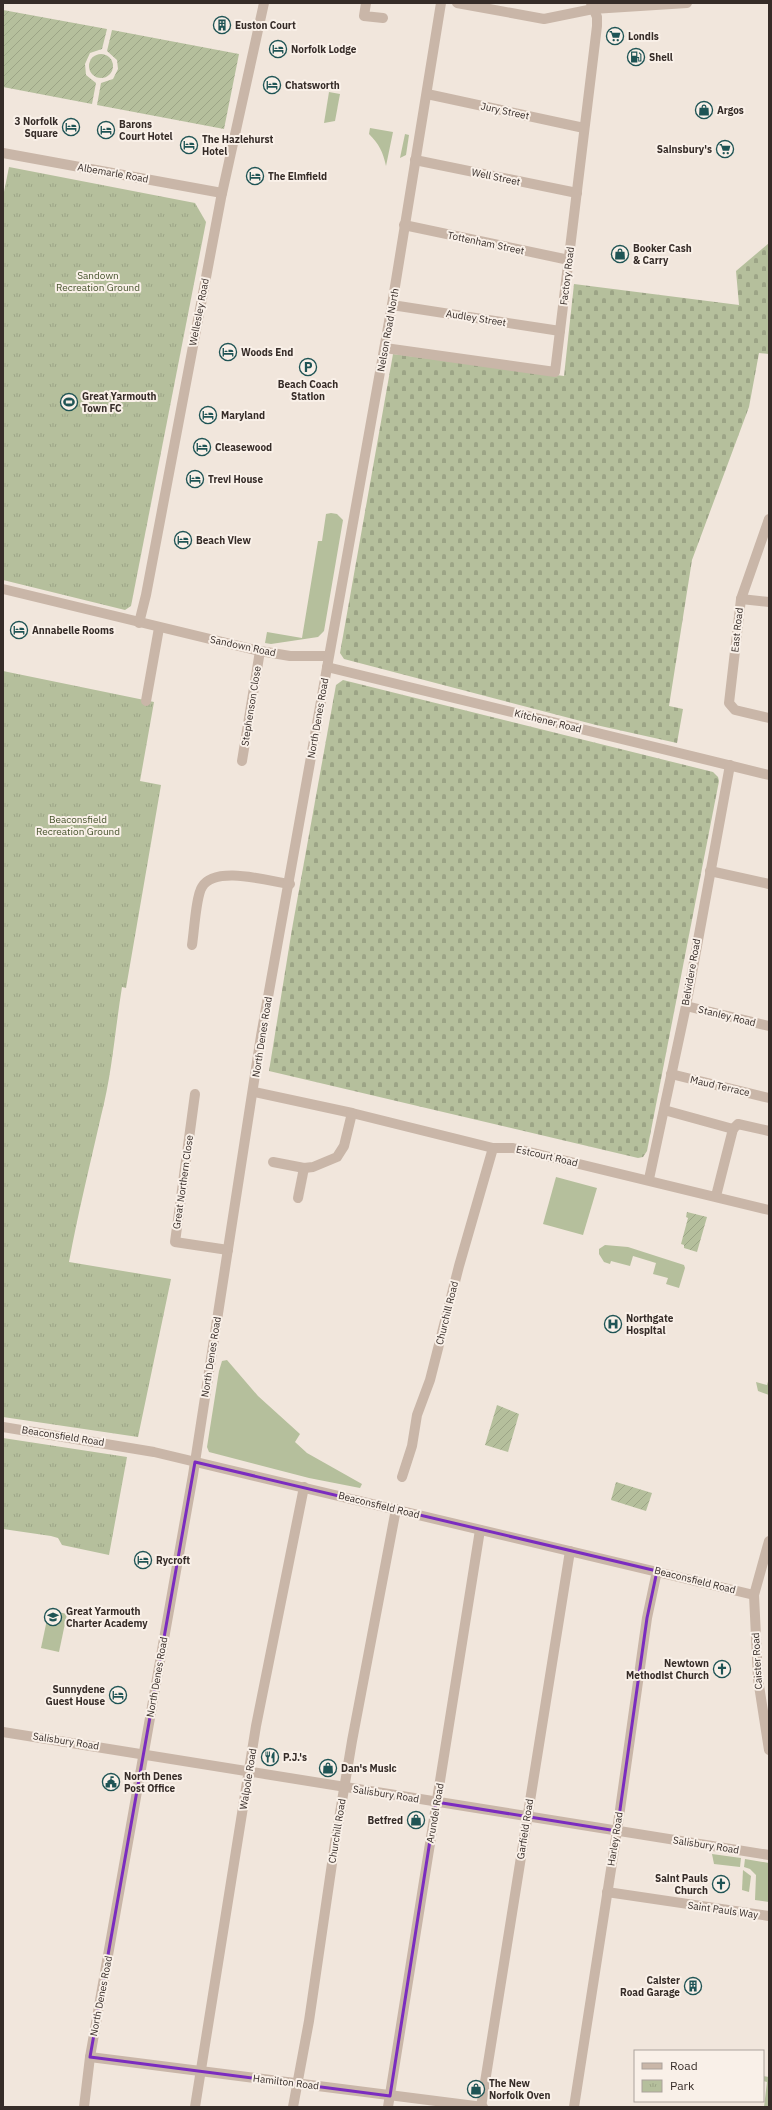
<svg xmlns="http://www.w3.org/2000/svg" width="772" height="2110" font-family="'IBM Plex Sans',sans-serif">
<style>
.grass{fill:#b5bf9c}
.cemetery{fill:url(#cemetery-stones)}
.park{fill:url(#park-tufts)}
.garden{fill:url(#garden-furrows)}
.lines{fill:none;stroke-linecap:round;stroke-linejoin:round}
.minor{stroke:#c9b6a8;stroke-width:10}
.marked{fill:none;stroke:#7b2cbf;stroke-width:3;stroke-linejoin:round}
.labels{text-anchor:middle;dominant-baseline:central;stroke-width:4;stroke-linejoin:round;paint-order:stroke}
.poi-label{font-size:10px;font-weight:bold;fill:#362c28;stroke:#f9f0e8;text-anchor:start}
.street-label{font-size:10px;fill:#362c28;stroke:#f9f0e8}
.park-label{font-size:10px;fill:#46532d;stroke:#f9f0e8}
</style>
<defs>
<pattern id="cemetery-stones" width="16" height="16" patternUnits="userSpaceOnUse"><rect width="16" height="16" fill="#b5bf9c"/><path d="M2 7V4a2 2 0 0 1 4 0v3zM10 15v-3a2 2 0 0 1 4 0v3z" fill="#9ca486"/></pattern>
<pattern id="park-tufts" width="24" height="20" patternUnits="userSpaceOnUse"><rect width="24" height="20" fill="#b5bf9c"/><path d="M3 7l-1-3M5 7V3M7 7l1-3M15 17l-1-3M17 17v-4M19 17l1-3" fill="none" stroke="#9ca486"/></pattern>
<pattern id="garden-furrows" width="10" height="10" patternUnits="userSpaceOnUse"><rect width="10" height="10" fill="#b5bf9c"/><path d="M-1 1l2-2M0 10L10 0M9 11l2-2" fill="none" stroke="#9ca486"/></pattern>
</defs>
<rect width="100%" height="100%" fill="#f1e6dc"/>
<g class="grass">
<path d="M329,92L340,94L335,121L324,123Z"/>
<path d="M370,128L393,132L386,166C383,152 379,144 369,134Z"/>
<path d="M405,134L409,135L406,155L400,158Z"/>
<path d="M331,513L337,514L343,520L324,631L318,637L271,644L265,643L267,632L302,638L318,541H322L326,514Z"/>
<path d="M556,1177L597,1188L583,1235L543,1224Z"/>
<path d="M605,1245L628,1247L684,1265L685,1268L679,1288L666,1284L668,1278L653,1274L656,1263L633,1256L630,1266L611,1261L610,1264L604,1262L599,1254V1249Z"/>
<path d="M227,1360L258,1396L300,1434L295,1442L307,1453L362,1484L360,1488L309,1478L209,1452L207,1447L219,1371L222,1361Z"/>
<path d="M769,1378V1395L758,1391L756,1382L767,1385Z"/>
<path d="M49,1610L67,1614L59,1652L41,1648Z"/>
<path d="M712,1854L741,1858L740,1867L714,1864Z"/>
<path d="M745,1859L769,1863V1902L755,1900L756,1875L750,1869L744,1867Z"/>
<path d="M743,1870L751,1876L749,1892L742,1890Z"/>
<path d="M763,2076L769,2077V2107H764L767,2082L763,2081Z"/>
</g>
<g class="cemetery">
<path d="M769,243V354L759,353L749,407L692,560L669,706L683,709L677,743L596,725L344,659L340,653L393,354L564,376L574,284L739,305L736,271Z"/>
<path d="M343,680L713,772L718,777L719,781L647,1151L643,1157L638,1158L269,1071L292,929L336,685Z"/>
</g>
<g class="park">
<path d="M9,167L195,203L206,222L131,606L125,610L3,580V197Z"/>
<path d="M3,671L154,702L140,781L161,785L126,988L122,987C115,1030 112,1074 101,1116C90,1165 78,1213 69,1262L171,1279L138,1437L3,1417Z"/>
<path d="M3,1438L127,1457L109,1555L62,1545L58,1538L51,1536L3,1529Z"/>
</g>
<g class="garden">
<path d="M3,10L107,29L102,49L90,53L85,64L86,75L96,83L92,104L3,87Z"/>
<path d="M112,30L239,54L224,129L97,105L101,83L113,79L118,69L117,60L107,51Z"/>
<circle cx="101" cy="66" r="12"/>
<path d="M687,1212L707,1217L697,1252L684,1248V1245L681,1244L688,1218L686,1217Z"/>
<path d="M497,1405L519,1414L508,1452L485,1445Z"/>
<path d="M616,1482L652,1493L646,1511L611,1500Z"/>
</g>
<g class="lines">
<g class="minor">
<path d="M366,3L364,16L383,18"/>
<path d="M457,3L544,19L593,9L687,3"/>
<path d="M427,94L584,128"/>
<path d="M3,153L222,193"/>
<path d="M415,160L577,193"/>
<path d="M404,225L569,260"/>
<path d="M392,305L560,331"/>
<path d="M385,348L555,372L597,26V17L591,3"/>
<path d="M769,519L741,599L729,703L735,710L769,718"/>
<path d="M3,589L260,651L290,656H328"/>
<path d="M741,599L769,602"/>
<path d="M139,623L146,595L221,198L264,3"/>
<path d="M327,667L769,775"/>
<path d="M146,701L159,628"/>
<path d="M242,761L260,651"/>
<path d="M710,871L769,884"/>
<path d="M192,945C194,933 196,896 202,887C215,865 268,881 290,884"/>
<path d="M686,1006L769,1026"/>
<path d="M671,1074L769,1098"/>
<path d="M254,1092L352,1113L493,1148H513L769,1210"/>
<path d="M195,1094L175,1242L228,1250"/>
<path d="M664,1110L733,1129"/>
<path d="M733,1129L738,1124L769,1131"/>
<path d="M273,1162L304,1168L313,1167L337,1157L344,1146L352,1113"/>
<path d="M649,1179L686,1006L730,765"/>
<path d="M716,1196L733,1129"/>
<path d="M298,1198L304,1168"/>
<path d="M3,1427L154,1452L754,1595"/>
<path d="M402,1477L412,1446L417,1415L430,1380L459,1266L493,1148"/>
<path d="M769,1541L754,1595L758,1679L769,1750"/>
<path d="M3,1732L769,1855"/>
<path d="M607,1892L769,1916"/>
<path d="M90,2057L483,2107"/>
<path d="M84,2107L90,2057L193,1475L261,1036L392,305L441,3"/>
<path d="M195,2107L256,1726L304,1487"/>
<path d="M293,2107L309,2021L335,1843L352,1741L396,1509"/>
<path d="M388,2107L480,1530"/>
<path d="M481,2107L570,1551"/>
<path d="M574,2107L617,1831L647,1618L657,1571"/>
</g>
</g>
<path class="marked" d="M195,1462L657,1571L647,1618L617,1831L436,1802L390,2096L90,2057Z"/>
<defs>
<g id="building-ring" transform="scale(0.9)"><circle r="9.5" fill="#f9f0e8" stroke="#1f5455" stroke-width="1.5"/><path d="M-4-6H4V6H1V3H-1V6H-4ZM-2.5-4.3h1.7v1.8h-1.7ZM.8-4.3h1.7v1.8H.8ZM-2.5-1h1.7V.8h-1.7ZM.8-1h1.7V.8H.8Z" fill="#1f5455"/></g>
<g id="supermarket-ring" transform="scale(0.9)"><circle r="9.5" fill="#f9f0e8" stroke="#1f5455" stroke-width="1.5"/><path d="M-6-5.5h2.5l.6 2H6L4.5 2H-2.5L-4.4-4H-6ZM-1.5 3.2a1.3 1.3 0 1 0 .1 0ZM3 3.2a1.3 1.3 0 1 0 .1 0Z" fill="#1f5455"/></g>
<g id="hotel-ring" transform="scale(0.9)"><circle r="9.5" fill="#f9f0e8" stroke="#1f5455" stroke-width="1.5"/><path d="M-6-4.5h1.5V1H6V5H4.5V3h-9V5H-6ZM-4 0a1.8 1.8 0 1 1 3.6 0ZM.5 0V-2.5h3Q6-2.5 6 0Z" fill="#1f5455"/></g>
<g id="fuel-ring" transform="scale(0.9)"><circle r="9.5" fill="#f9f0e8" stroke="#1f5455" stroke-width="1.5"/><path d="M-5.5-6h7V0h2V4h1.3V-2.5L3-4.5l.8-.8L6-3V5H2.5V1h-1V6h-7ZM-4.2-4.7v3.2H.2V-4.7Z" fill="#1f5455"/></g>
<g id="shop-ring" transform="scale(0.9)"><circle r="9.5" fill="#f9f0e8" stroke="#1f5455" stroke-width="1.5"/><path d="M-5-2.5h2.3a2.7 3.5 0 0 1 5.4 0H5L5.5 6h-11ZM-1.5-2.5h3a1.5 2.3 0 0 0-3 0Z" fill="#1f5455"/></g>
<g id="parking-ring" transform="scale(0.9)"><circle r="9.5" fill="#f9f0e8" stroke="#1f5455" stroke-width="1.5"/><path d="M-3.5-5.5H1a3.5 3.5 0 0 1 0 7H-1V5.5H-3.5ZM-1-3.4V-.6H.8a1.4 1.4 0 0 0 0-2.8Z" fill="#1f5455"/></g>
<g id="stadium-ring" transform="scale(0.9)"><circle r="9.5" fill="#f9f0e8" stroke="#1f5455" stroke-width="1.5"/><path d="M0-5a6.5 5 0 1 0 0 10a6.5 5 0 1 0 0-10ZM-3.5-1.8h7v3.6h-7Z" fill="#1f5455"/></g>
<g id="hospital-ring" transform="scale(0.9)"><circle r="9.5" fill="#f9f0e8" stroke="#1f5455" stroke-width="1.5"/><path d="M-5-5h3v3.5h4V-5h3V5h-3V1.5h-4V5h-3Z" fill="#1f5455"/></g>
<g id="school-ring" transform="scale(0.9)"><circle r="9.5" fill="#f9f0e8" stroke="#1f5455" stroke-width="1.5"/><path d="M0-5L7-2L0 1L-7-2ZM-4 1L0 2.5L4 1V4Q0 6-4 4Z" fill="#1f5455"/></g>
<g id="church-ring" transform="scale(0.9)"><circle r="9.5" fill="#f9f0e8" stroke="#1f5455" stroke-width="1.5"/><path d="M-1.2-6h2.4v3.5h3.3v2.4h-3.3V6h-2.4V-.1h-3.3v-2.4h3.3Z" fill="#1f5455"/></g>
<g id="restaurant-ring" transform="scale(0.9)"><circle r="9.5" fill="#f9f0e8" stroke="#1f5455" stroke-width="1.5"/><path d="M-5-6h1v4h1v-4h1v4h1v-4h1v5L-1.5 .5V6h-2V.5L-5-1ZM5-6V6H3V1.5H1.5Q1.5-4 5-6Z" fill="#1f5455"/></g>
<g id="civic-ring" transform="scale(0.9)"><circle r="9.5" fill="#f9f0e8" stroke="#1f5455" stroke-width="1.5"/><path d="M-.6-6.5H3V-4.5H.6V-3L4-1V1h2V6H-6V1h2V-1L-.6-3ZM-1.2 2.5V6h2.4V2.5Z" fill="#1f5455"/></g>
</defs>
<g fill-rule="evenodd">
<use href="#building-ring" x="222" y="25"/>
<use href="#supermarket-ring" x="615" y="36"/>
<use href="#hotel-ring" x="278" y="49"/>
<use href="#fuel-ring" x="636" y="57"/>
<use href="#hotel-ring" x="272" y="85"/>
<use href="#shop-ring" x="704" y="110"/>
<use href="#hotel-ring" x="71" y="127"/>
<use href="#hotel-ring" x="106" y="130"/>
<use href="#hotel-ring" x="189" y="145"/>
<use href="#supermarket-ring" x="725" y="149"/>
<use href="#hotel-ring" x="255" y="176"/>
<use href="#shop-ring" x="620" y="254"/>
<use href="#hotel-ring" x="228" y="352"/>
<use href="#parking-ring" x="308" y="367"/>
<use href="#stadium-ring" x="69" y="402"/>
<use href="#hotel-ring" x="208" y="415"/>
<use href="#hotel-ring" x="202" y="447"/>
<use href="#hotel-ring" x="195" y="479"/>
<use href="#hotel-ring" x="183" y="540"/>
<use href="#hotel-ring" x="19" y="630"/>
<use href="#hospital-ring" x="613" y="1324"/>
<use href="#hotel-ring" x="143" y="1560"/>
<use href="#school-ring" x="53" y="1617"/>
<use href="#church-ring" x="722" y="1669"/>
<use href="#hotel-ring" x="118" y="1695"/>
<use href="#restaurant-ring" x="270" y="1757"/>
<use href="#shop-ring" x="328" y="1768"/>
<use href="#civic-ring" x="111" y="1782"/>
<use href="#shop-ring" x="416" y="1820"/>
<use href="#church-ring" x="721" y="1884"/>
<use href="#building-ring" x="693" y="1986"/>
<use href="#shop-ring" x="476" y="2089"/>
</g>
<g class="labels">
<g class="poi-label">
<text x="235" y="25">Euston Court</text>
<text x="628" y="36">Londis</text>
<text x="291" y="49">Norfolk Lodge</text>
<text x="649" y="57">Shell</text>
<text x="285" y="85">Chatsworth</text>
<text x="717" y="110">Argos</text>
<text x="58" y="121" text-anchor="end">3 Norfolk<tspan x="58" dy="12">Square</tspan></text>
<text x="119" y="124">Barons<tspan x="119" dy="12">Court Hotel</tspan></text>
<text x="202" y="139">The Hazlehurst<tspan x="202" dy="12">Hotel</tspan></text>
<text x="712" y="149" text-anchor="end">Sainsbury's</text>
<text x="268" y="176">The Elmfield</text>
<text x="633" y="248">Booker Cash<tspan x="633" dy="12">&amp; Carry</tspan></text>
<text x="241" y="352">Woods End</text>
<text x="308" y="384" text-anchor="middle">Beach Coach<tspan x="308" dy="12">Station</tspan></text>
<text x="82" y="396">Great Yarmouth<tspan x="82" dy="12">Town FC</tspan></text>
<text x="221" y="415">Maryland</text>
<text x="215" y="447">Cleasewood</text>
<text x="208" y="479">Trevi House</text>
<text x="196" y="540">Beach View</text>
<text x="32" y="630">Annabelle Rooms</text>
<text x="626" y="1318">Northgate<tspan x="626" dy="12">Hospital</tspan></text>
<text x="156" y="1560">Rycroft</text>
<text x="66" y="1611">Great Yarmouth<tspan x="66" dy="12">Charter Academy</tspan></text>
<text x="709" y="1663" text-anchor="end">Newtown<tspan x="709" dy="12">Methodist Church</tspan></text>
<text x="105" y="1689" text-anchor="end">Sunnydene<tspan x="105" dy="12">Guest House</tspan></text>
<text x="283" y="1757">P.J.'s</text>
<text x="341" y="1768">Dan's Music</text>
<text x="124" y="1776">North Denes<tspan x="124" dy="12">Post Office</tspan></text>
<text x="403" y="1820" text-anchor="end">Betfred</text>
<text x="708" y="1878" text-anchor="end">Saint Pauls<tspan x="708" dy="12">Church</tspan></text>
<text x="680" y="1980" text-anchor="end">Caister<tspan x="680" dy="12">Road Garage</tspan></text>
<text x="489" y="2083">The New<tspan x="489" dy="12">Norfolk Oven</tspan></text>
</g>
<g class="street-label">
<text transform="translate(505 111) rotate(12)">Jury Street</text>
<text transform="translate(113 173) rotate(10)">Albemarle Road</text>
<text transform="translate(496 177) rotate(12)">Well Street</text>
<text transform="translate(486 243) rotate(12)">Tottenham Street</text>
<text transform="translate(567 276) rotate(-83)">Factory Road</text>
<text transform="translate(199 312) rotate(-79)">Wellesley Road</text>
<text transform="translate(476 318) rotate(9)">Audley Street</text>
<text transform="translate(388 330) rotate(-80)">Nelson Road North</text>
<text transform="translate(737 630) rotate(-84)">East Road</text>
<text transform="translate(243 646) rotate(12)">Sandown Road</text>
<text transform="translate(251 706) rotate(-81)">Stephenson Close</text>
<text transform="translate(318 718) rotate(-80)">North Denes Road</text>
<text transform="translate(548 721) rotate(14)">Kitchener Road</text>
<text transform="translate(691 972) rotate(-80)">Belvidere Road</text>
<text transform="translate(727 1016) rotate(14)">Stanley Road</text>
<text transform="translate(262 1037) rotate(-81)">North Denes Road</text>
<text transform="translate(720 1086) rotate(13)">Maud Terrace</text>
<text transform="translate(547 1156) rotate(13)">Estcourt Road</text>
<text transform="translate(183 1182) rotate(-82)">Great Northern Close</text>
<text transform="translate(447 1313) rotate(-76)">Churchill Road</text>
<text transform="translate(211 1357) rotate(-81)">North Denes Road</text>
<text transform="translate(63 1436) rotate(9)">Beaconsfield Road</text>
<text transform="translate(379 1505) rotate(14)">Beaconsfield Road</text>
<text transform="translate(695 1580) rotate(14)">Beaconsfield Road</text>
<text transform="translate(757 1661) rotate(-93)">Caister Road</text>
<text transform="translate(157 1677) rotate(-80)">North Denes Road</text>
<text transform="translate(66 1741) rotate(9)">Salisbury Road</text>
<text transform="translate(248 1779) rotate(-81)">Walpole Road</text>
<text transform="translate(386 1794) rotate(9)">Salisbury Road</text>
<text transform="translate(435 1813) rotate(-80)">Arundel Road</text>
<text transform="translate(525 1829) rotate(-81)">Garfield Road</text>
<text transform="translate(337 1831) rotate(-81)">Churchill Road</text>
<text transform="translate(615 1839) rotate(-81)">Harley Road</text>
<text transform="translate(706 1845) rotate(9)">Salisbury Road</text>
<text transform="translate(723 1910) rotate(8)">Saint Pauls Way</text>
<text transform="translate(101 1996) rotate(-79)">North Denes Road</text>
<text transform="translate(286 2082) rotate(7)">Hamilton Road</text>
</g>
<g class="park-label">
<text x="98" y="275">Sandown<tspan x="98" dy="12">Recreation Ground</tspan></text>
<text x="78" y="819">Beaconsfield<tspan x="78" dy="12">Recreation Ground</tspan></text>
</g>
</g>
<rect width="772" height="2110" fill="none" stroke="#362c28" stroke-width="8"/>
<rect x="634" y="2050" width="130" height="52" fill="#f9f0e8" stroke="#aba29b"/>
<rect x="642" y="2063" width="20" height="6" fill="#c9b6a8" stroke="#aba29b"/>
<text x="670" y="2070" font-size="12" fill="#362c28">Road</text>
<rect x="642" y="2080" width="20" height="12" fill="url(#park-tufts)" stroke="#aba29b"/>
<text x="670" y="2090" font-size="12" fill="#362c28">Park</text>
</svg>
